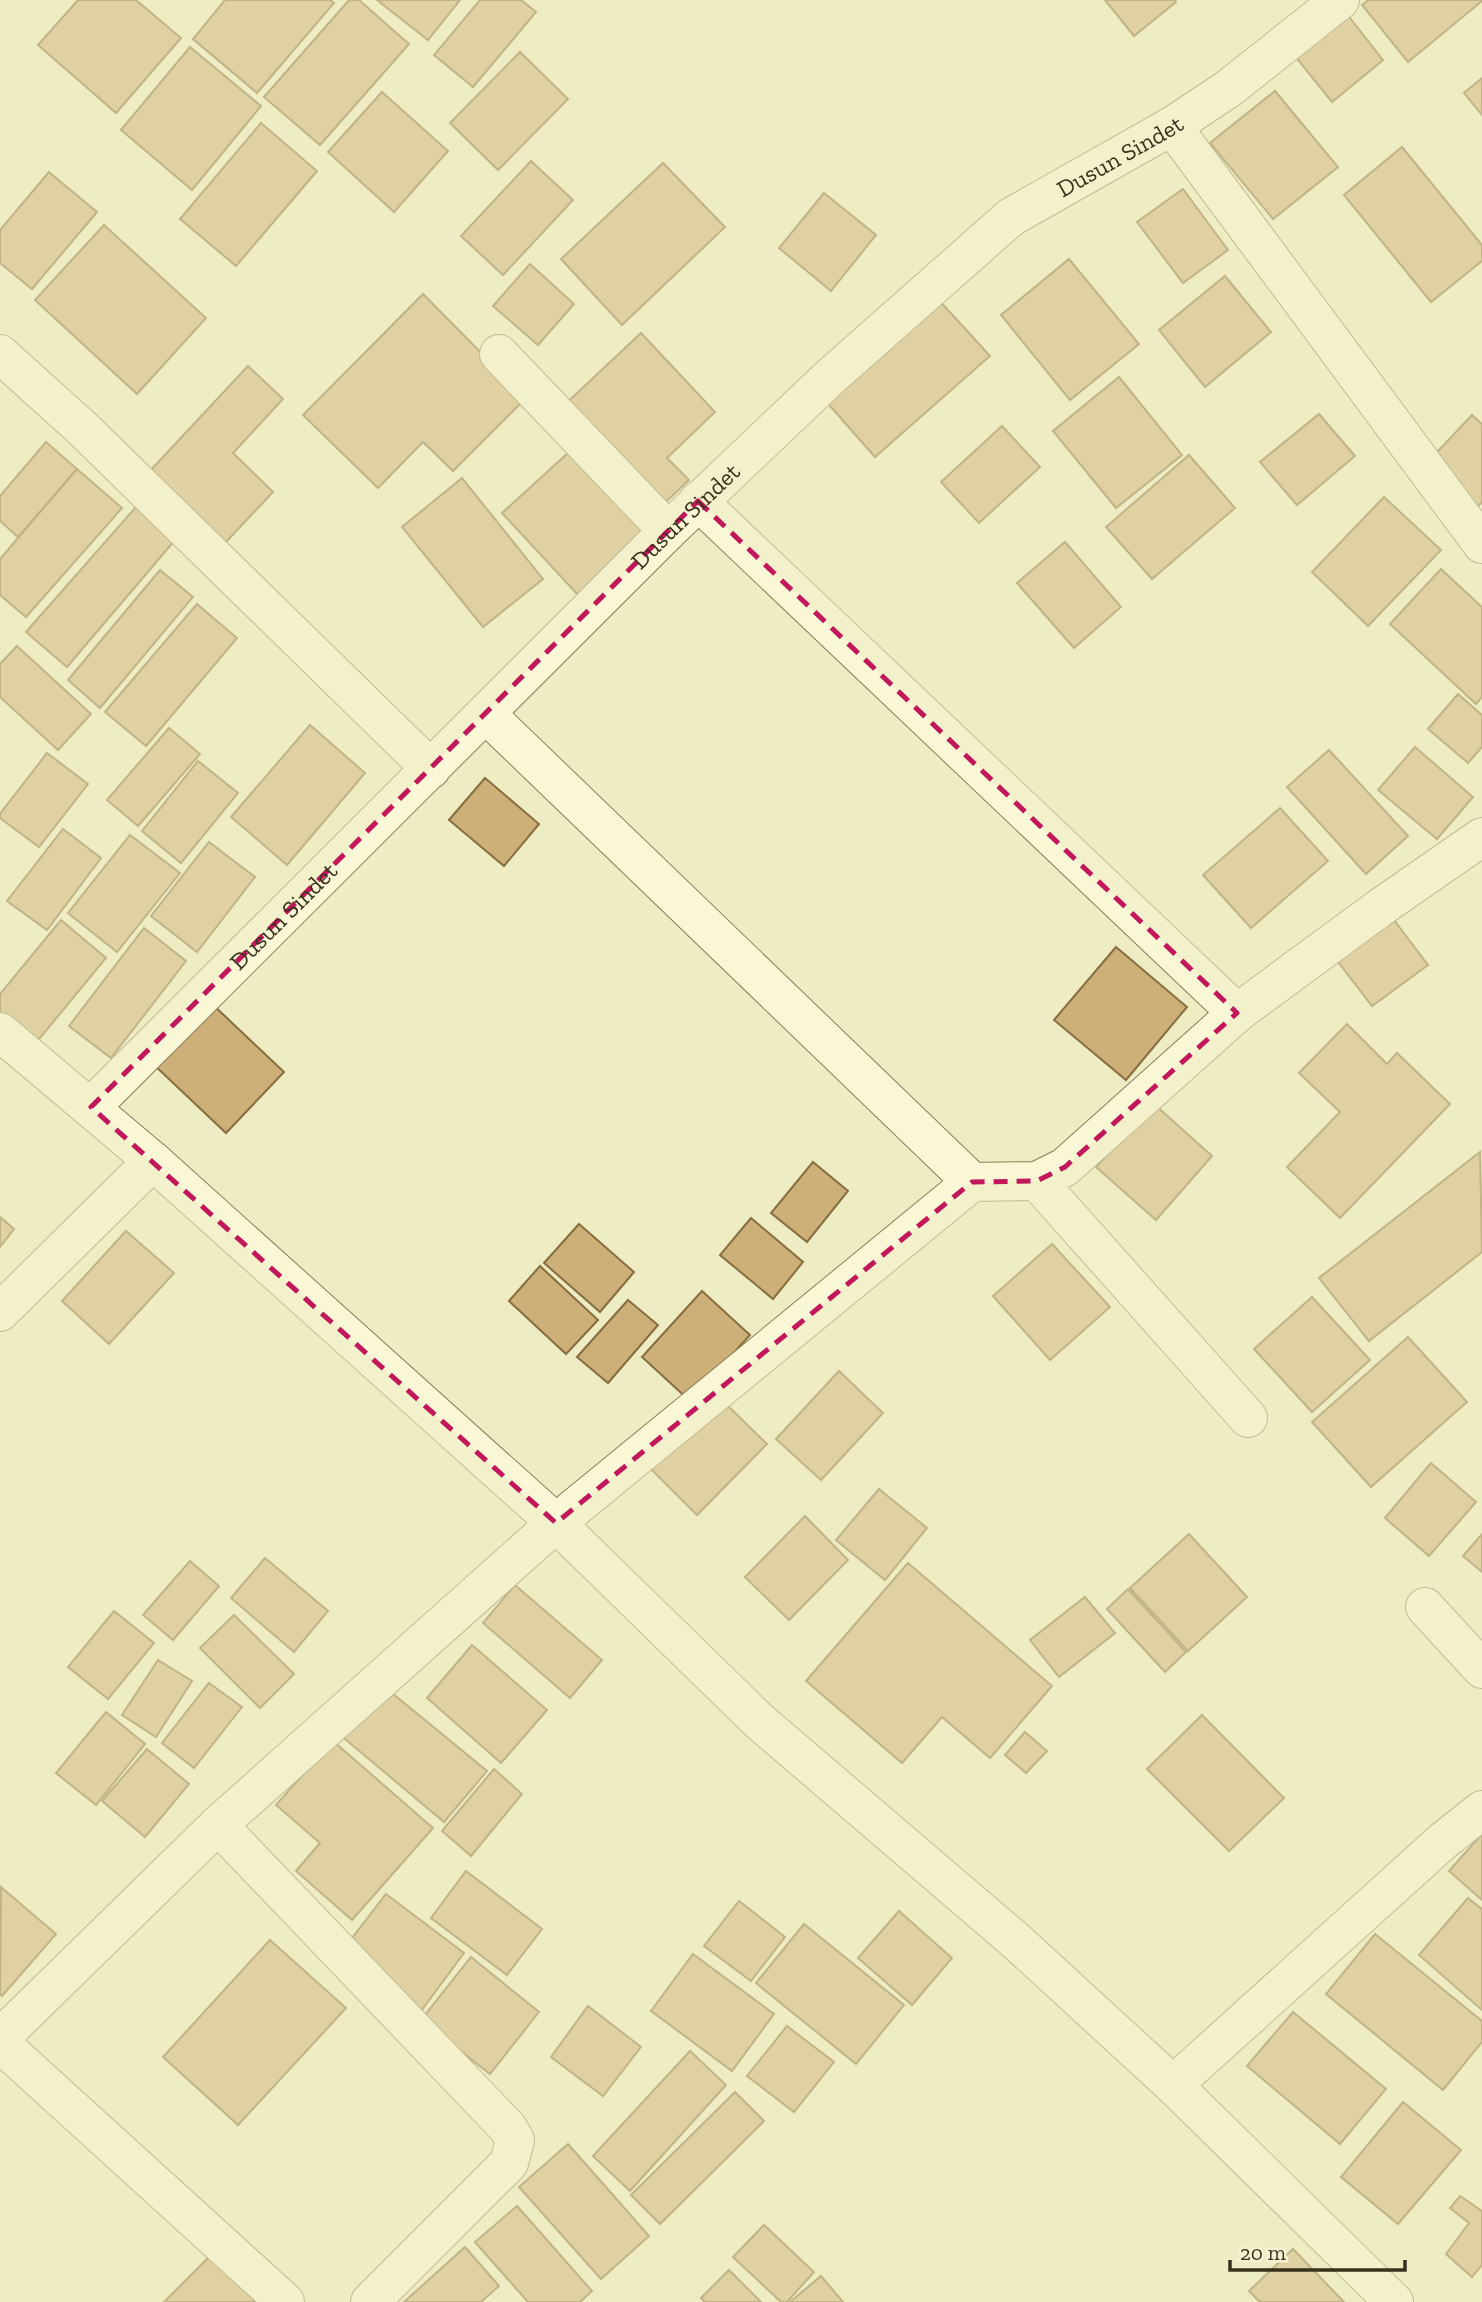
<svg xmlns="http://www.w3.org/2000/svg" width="1482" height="2302" font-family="'Zilla Slab',serif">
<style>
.building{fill:#ccb078;stroke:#876d3f;stroke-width:2}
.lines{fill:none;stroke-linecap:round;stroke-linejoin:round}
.street-casing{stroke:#887e5a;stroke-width:40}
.street{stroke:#f9f7d6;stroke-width:38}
.marked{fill:none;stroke:#c2185b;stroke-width:5;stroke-dasharray:14 9;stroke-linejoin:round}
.labels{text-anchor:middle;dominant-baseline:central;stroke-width:6;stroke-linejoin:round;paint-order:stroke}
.street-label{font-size:24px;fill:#38311e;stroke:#f5f4d2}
</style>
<rect width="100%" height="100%" fill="#eeecc2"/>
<g class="building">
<path d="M78,0H136L181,38L116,113L38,45Z"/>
<path d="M225,0H330L334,3L257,93L193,39Z"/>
<path d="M349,0H359L409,44L320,145L264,97Z"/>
<path d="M377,0H460L428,40Z"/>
<path d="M480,0H521L536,12L473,87L434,55Z"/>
<path d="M1105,0H1175L1176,2L1134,36Z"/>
<path d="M1368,0H1482V1L1408,62L1362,5Z"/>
<path d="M1346,13L1383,60L1332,102L1294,55Z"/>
<path d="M190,47L261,106L192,190L121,130Z"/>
<path d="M520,52L568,99L498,170L450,123Z"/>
<path d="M1482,78V115L1464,93Z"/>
<path d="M1275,91L1338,167L1273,219L1210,143Z"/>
<path d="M382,92L448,151L394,212L328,152Z"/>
<path d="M261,123L317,171L236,266L180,219Z"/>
<path d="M1402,147L1482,245V261L1431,302L1344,195Z"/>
<path d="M531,161L573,200L503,275L461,236Z"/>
<path d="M663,163L725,227L622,325L561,259Z"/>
<path d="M49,172L97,212L32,289L0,263V230Z"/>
<path d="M1183,189L1228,250L1183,283L1137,222Z"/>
<path d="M824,193L876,235L831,291L779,248Z"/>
<path d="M104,225L206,318L137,394L35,300Z"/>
<path d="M1069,259L1139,344L1070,400L1001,315Z"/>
<path d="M530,264L574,304L538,345L493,306Z"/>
<path d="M1225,276L1271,332L1205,387L1159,330Z"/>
<path d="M423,294L526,398L453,471L423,442L378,488L303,415Z"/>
<path d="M936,297L990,356L875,457L823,398Z"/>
<path d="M641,333L715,412L667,458L689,480L655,512L558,411Z"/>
<path d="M248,366L283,399L233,453L273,492L225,543L149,472Z"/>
<path d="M1119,377L1182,455L1116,508L1053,431Z"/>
<path d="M1319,414L1355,456L1297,505L1260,462Z"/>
<path d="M1472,415L1482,424V502L1473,511L1425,465Z"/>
<path d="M1002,426L1040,467L979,523L941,482Z"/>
<path d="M46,442L77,469L18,537L0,521V496Z"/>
<path d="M580,442L656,525L579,596L502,513Z"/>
<path d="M1189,455L1235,508L1152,579L1106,527Z"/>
<path d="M77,469L122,508L26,617L0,595V559Z"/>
<path d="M462,478L543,579L483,627L402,527Z"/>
<path d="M1384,497L1441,550L1368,626L1312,572Z"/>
<path d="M136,507L175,540L67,667L26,632Z"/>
<path d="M1065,542L1121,607L1074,648L1017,583Z"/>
<path d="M1441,569L1482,607V697L1476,704L1390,624Z"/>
<path d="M160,570L193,597L100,708L68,680Z"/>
<path d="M197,604L237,638L146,746L105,712Z"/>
<path d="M17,646L91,714L58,750L0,697V664Z"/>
<path d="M1458,694L1482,715V747L1468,763L1428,729Z"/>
<path d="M310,725L365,773L287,865L231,817Z"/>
<path d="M169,728L200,754L138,826L107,800Z"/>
<path d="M1415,747L1473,797L1437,839L1378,790Z"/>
<path d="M1329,750L1408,836L1366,874L1287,787Z"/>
<path d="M47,753L88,784L39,847L0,818V814Z"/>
<path d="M198,761L238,793L181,863L142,831Z"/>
<path d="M485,778L539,824L504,866L449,820Z"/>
<path d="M1280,808L1328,861L1251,928L1203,875Z"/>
<path d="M63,829L101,858L47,930L7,901Z"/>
<path d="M130,835L180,873L117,952L68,913Z"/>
<path d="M209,842L255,877L197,952L151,916Z"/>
<path d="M1385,908L1428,965L1372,1006L1329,950Z"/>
<path d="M61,920L106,958L35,1044L0,1016V994Z"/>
<path d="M144,928L186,961L111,1058L69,1026Z"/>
<path d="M1116,947L1187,1007L1126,1080L1054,1020Z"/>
<path d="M210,1002L284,1072L226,1133L152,1063Z"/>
<path d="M1347,1024L1387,1064L1397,1053L1450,1104L1340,1218L1287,1167L1340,1112L1299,1073Z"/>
<path d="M1153,1103L1212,1156L1156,1220L1096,1167Z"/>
<path d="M1480,1152L1482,1252L1369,1341L1319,1278Z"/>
<path d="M813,1162L848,1191L807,1242L771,1213Z"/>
<path d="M0,1217L14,1229L0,1247Z"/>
<path d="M751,1218L803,1262L773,1299L720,1255Z"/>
<path d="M579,1224L634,1272L600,1312L544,1263Z"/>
<path d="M126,1231L174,1273L109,1344L62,1301Z"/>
<path d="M1052,1244L1110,1307L1050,1360L993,1296Z"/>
<path d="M540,1266L598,1320L566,1354L509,1301Z"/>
<path d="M702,1291L750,1335L690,1401L642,1357Z"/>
<path d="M1312,1297L1370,1360L1312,1412L1254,1349Z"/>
<path d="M628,1300L658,1325L608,1383L577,1357Z"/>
<path d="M1408,1337L1467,1402L1371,1487L1312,1422Z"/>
<path d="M839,1371L883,1413L821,1480L776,1439Z"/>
<path d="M720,1398L767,1444L697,1515L651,1469Z"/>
<path d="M1431,1463L1476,1502L1429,1556L1385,1518Z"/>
<path d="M879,1489L927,1528L885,1580L836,1540Z"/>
<path d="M805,1516L848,1560L789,1620L745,1577Z"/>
<path d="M1189,1534L1247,1597L1188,1651L1130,1588Z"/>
<path d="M1482,1534V1572L1463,1556Z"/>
<path d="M265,1558L328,1611L294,1652L231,1598Z"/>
<path d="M190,1561L219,1586L173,1640L143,1615Z"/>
<path d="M908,1563L1052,1686L990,1758L942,1717L902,1763L806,1681Z"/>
<path d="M515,1585L602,1660L570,1698L483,1623Z"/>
<path d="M1128,1589L1186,1652L1165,1672L1107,1609Z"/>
<path d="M1085,1597L1115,1633L1059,1677L1030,1640Z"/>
<path d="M114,1611L154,1643L108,1699L68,1667Z"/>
<path d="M234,1615L294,1674L260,1708L200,1648Z"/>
<path d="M472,1645L547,1710L501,1763L427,1698Z"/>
<path d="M158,1660L192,1681L156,1737L122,1715Z"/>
<path d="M209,1683L242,1707L194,1768L162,1743Z"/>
<path d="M381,1684L487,1771L444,1822L339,1734Z"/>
<path d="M106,1712L145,1744L96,1805L56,1773Z"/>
<path d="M1202,1715L1284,1798L1229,1851L1147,1769Z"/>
<path d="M1025,1732L1047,1751L1026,1773L1005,1755Z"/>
<path d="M333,1741L433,1828L352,1920L296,1871L320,1843L276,1805Z"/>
<path d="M147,1749L189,1784L145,1837L102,1801Z"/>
<path d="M494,1769L522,1794L471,1856L442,1831Z"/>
<path d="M1482,1834V1900L1449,1871Z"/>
<path d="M466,1871L542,1929L507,1975L431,1918Z"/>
<path d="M1,1887L56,1934L2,1996L0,1994Z"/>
<path d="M386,1894L464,1953L421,2011L342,1951Z"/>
<path d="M1468,1898L1482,1909V2010L1419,1955Z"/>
<path d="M739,1901L785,1937L751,1981L704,1946Z"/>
<path d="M899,1911L952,1958L912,2005L858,1958Z"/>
<path d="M804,1924L904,2005L856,2064L756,1983Z"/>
<path d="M1375,1934L1482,2021V2042L1443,2090L1326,1994Z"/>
<path d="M270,1940L346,2008L238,2125L163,2057Z"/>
<path d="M693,1954L774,2014L732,2071L651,2011Z"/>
<path d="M471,1957L539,2012L490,2074L421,2020Z"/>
<path d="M588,2006L641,2047L603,2096L551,2057Z"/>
<path d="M1293,2012L1386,2089L1340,2144L1247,2066Z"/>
<path d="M787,2026L834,2062L794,2112L747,2076Z"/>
<path d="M690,2051L726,2085L630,2191L593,2156Z"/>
<path d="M735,2092L764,2121L660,2224L631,2195Z"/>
<path d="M1403,2102L1461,2150L1398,2224L1341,2177Z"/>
<path d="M568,2144L649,2236L601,2279L519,2187Z"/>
<path d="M1460,2196L1482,2211V2265L1472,2277L1446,2254L1469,2223L1450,2208Z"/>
<path d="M517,2206L592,2291L580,2302H528L475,2242Z"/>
<path d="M764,2225L814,2272L787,2302H781L733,2257Z"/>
<path d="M465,2247L499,2286L481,2302H404Z"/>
<path d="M1293,2249L1344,2302H1260L1249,2291Z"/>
<path d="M211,2255L256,2302H164Z"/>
<path d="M729,2270L761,2302H705L701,2298Z"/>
<path d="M821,2276L843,2302H790Z"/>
</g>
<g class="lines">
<g class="street-casing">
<g id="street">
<path d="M1172,126L1482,544"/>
<path d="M0,354L82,428L431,769"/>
<path d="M499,354L668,531"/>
<path d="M698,501L1237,1013"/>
<path d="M486,714L972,1182"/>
<path d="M0,1032L153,1161L556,1523L759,1721L1015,1940L1173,2085L1394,2302"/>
<path id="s1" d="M91,1107L668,531L829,378L1011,217L1172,126L1228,89L1340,0"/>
<path d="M1037,1181L1248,1418"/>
<path d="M0,1312L153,1161"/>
<path d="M1425,1607L1482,1669"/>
<path d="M218,1825L508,2128L515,2140L509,2163L370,2302"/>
<path d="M0,2038L218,1825L556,1523L972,1182L1037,1181L1065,1167L1237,1013L1381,907L1482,837"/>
<path d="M0,2043L285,2302"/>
<path d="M1173,2085L1443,1841L1482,1810"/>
</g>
</g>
<use href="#street" class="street"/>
</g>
<path d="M0 0H1482V2302H0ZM698,501L1237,1013L1065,1167L1037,1181L972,1182L556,1523L91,1107Z" fill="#eeecc2" fill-opacity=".55" fill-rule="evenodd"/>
<path class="marked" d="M698,501L1237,1013L1065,1167L1037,1181L972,1182L556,1523L91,1107Z"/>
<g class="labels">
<g class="street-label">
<text stroke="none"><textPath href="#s1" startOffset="1405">Dusun Sindet</textPath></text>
<text stroke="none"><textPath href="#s1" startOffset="838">Dusun Sindet</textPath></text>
<text stroke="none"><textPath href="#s1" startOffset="271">Dusun Sindet</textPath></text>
</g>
</g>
<path d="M1230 2260v10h175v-10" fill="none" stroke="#38311e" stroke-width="3.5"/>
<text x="1240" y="2260" font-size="21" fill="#38311e" stroke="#f5f4d2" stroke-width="5" paint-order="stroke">20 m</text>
</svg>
